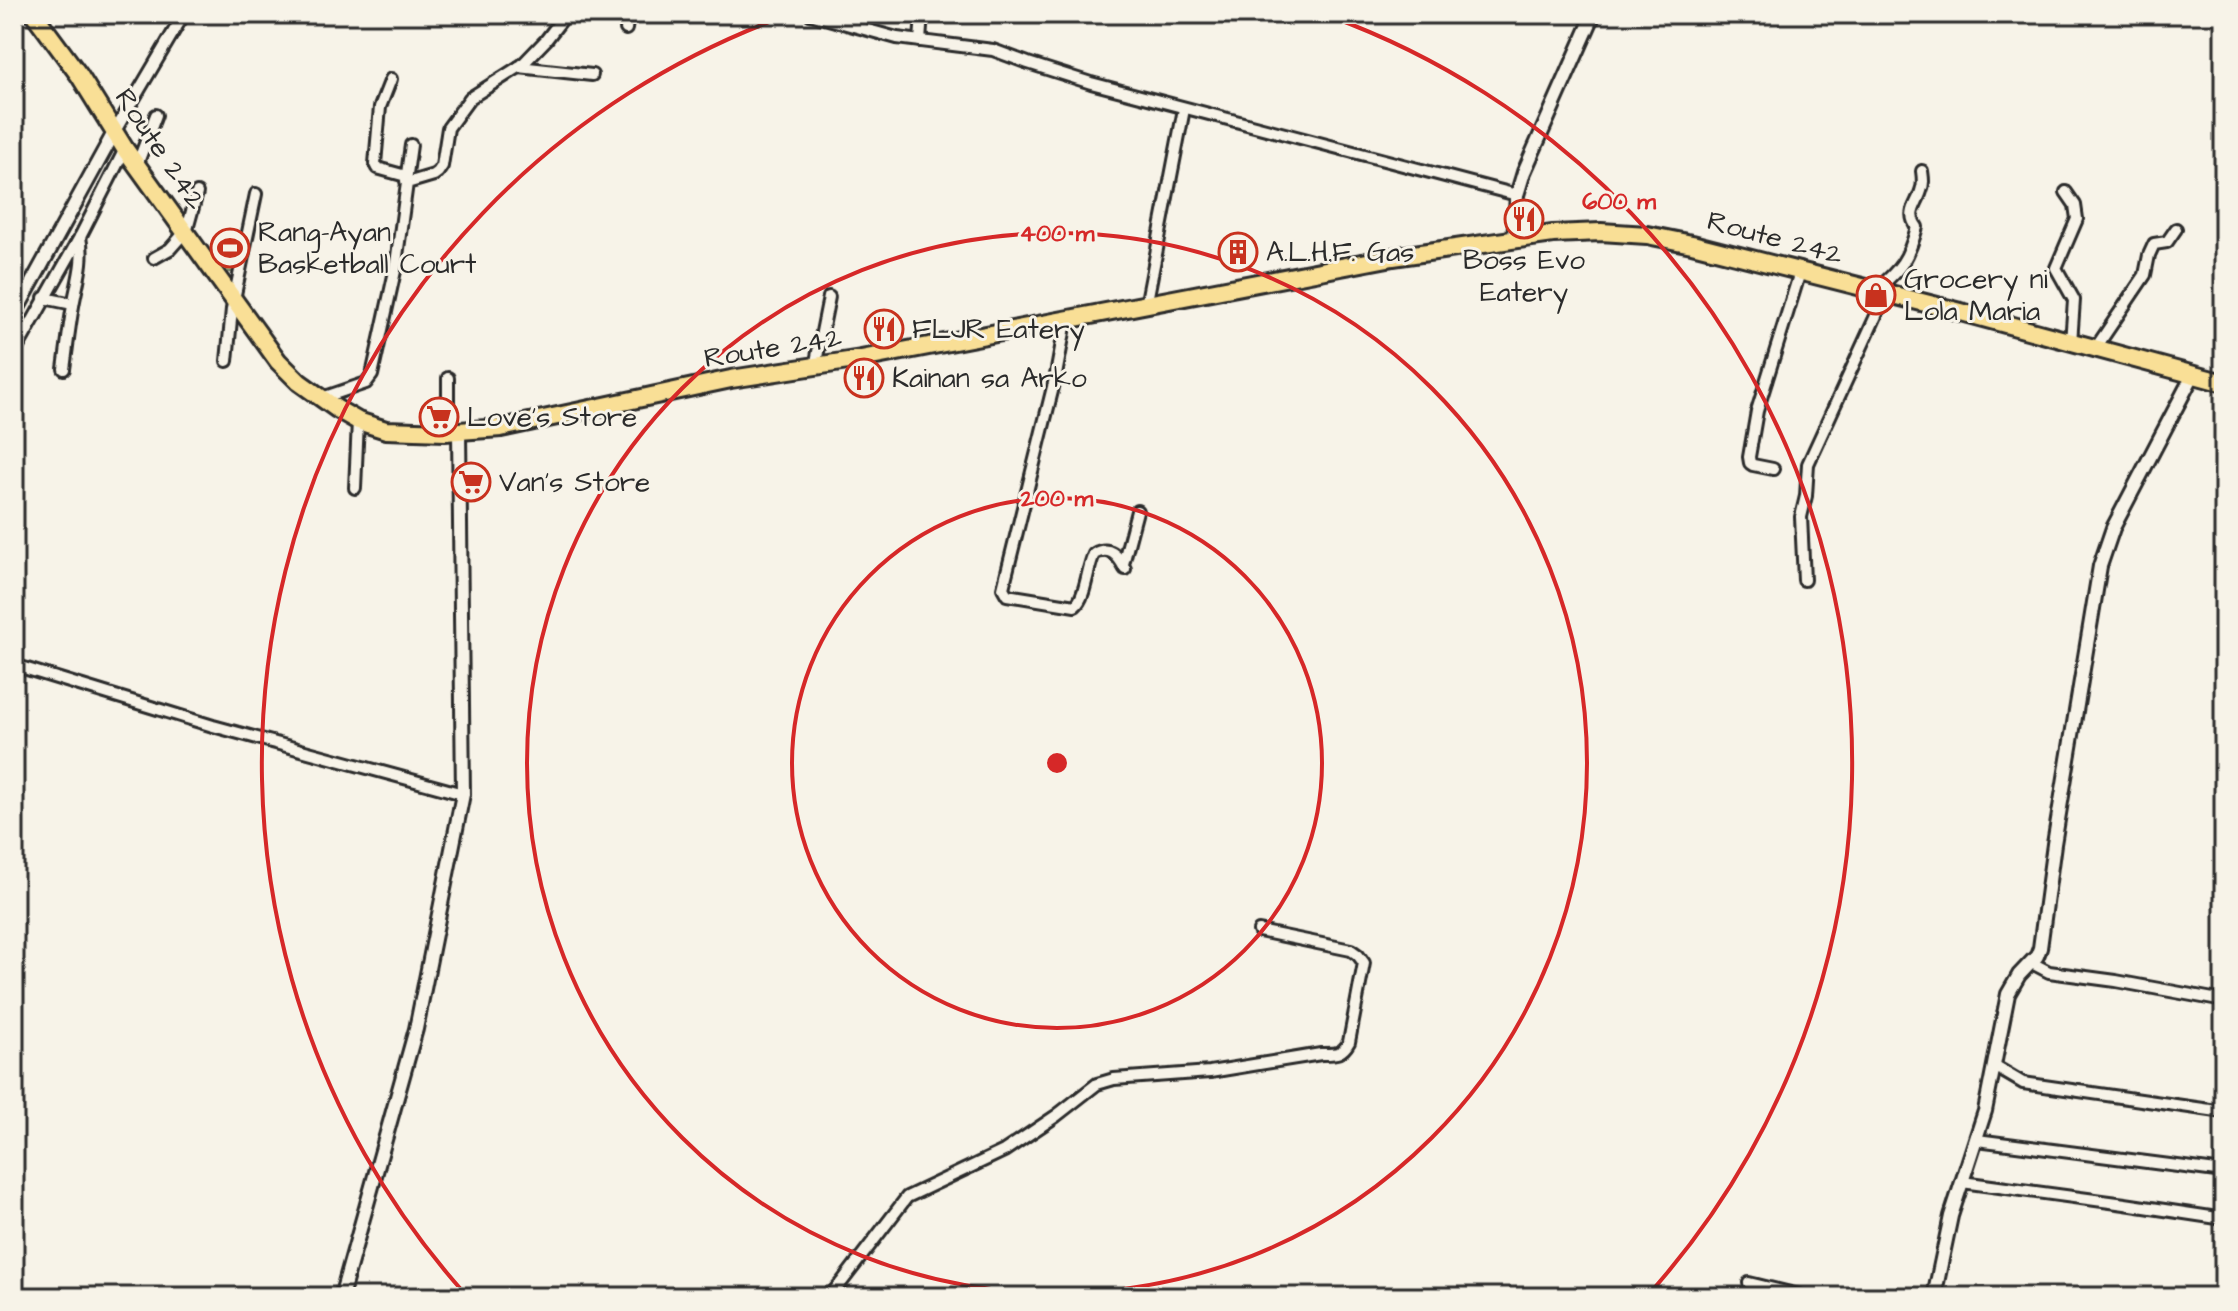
<svg xmlns="http://www.w3.org/2000/svg" width="2238" height="1311" font-family="'Architects Daughter',sans-serif">
<style>
.green{fill:#b1d996;stroke:#6e8260;stroke-width:2}
.lines{fill:none;stroke-linecap:round;stroke-linejoin:round}
.minor-casing{stroke:#2b2b2b;stroke-width:16}
.tertiary-casing{stroke:#2b2b2b;stroke-width:18}
.primary-casing{stroke:#2b2b2b;stroke-width:22}
.minor{stroke:#f7f3e8;stroke-width:10}
.tertiary{stroke:#f7f3e8;stroke-width:12}
.primary{stroke:#f9df96;stroke-width:16}
.ring{fill:none;stroke:#d62828;stroke-width:4}
.labels{text-anchor:middle;dominant-baseline:central;stroke-width:6;stroke-linejoin:round;paint-order:stroke}
.street-label{font-size:28px;fill:#2b2b2b;stroke:#f7f3e8}
.poi-label{font-size:28px;fill:#2b2b2b;stroke:#f7f3e8;text-anchor:start}
.centre{fill:#d62828;stroke:#f7f3e8;stroke-width:4}
.ring-label{font-size:24px;text-anchor:middle;font-weight:bold;fill:#d62828;stroke:#f7f3e8;stroke-width:6;stroke-linejoin:round;paint-order:stroke}
</style>
<rect width="100%" height="100%" fill="#f7f3e8"/>
<filter id="ink" filterUnits="userSpaceOnUse"><feTurbulence type="fractalNoise" baseFrequency=".0125" numOctaves="2"/><feDisplacementMap in="SourceGraphic" scale="16" xChannelSelector="R" yChannelSelector="G"/><feConvolveMatrix kernelMatrix="1 2 1 2 8 2 1 2 1" color-interpolation-filters="sRGB"/></filter>
<g filter="url(#ink)">
<polygon class="green" points="221,232 244,236 238,273 224,271 216,260"/>
<g class="lines">
<defs>
<g id="minor">
<polyline points="810,14 897,38 993,50 1028,63 1091,83 1517,195"/>
<polyline points="626,29 628,14"/>
<polyline points="920,41 922,14"/>
<polyline points="519,67 592,75"/>
<polyline points="391,79 380,107 375,164 377,168 406,176"/>
<polyline points="115,131 184,14"/>
<polyline points="137,165 156,115"/>
<polyline points="406,181 411,145"/>
<polyline points="2066,192 2075,205 2077,219 2056,268 2074,300 2071,343"/>
<polyline points="186,233 197,193"/>
<polyline points="154,258 170,249 185,232"/>
<path d="M1875,291C1901,269 1908,260 1917,227C1906,213 1917,205 1921,191C1924,184 1923,178 1922,171"/>
<polyline points="44,298 73,304"/>
<polyline points="1146,306 1184,109"/>
<path d="M1066,321L1056,375L1003,588L1007,595L1075,606C1086,597 1087,568 1094,554C1109,545 1118,555 1125,569"/>
<polyline points="2095,349 2145,275 2149,255 2154,244 2167,242 2176,229"/>
<polyline points="14,354 80,237 125,149"/>
<polyline points="227,361 232,309 256,194"/>
<polyline points="815,367 829,297"/>
<path d="M64,369C67,348 69,327 73,306C77,282 85,261 80,237"/>
<polyline points="322,398 366,383 372,375 395,271 407,183 434,175 438,172 442,166 448,128 470,98 522,65 546,40 566,14"/>
<polyline points="448,432 448,378"/>
<polyline points="1773,469 1753,465 1750,463 1749,457 1757,411 1800,272"/>
<polyline points="355,488 358,421"/>
<polyline points="1123,564 1137,511"/>
<polyline points="1804,580 1801,517 1806,496 1808,464 1886,294"/>
<polyline points="14,665 213,726 463,794"/>
<polyline points="2032,963 2049,972 2116,981 2224,1001"/>
<polyline points="1994,1066 2023,1083 2224,1112"/>
<polyline points="1977,1140 2224,1172"/>
<polyline points="1962,1182 2125,1204 2224,1219"/>
<polyline points="1749,1283 1807,1297"/>
<path d="M829,1297L841,1283L907,1197L1004,1151L1056,1116L1097,1084L1114,1079L1210,1072L1321,1054C1335,1054 1342,1055 1349,1042L1364,963L1358,955L1351,950L1259,931"/>
</g>
<g id="tertiary">
<polyline points="1514,239 1517,195 1524,172 1594,14"/>
<polyline points="14,315 115,131"/>
<polyline points="341,1297 416,1029 463,794 459,432"/>
<polyline points="1934,1297 1951,1216 1985,1111 2008,994 2019,975 2037,956 2040,948 2054,844 2100,566 2113,528 2193,375"/>
</g>
<polyline id="primary" points="34,14 79,75 125,149 278,361 299,382 337,409 358,421 386,430 445,432 501,428 731,379 861,359 1393,257 1553,234 1601,232 1647,235 1692,244 1961,312 2224,383"/>
</defs>
<use href="#minor" class="minor-casing"/>
<use href="#tertiary" class="tertiary-casing"/>
<use href="#primary" class="primary-casing"/>
<use href="#minor" class="minor"/>
<use href="#tertiary" class="tertiary"/>
<use href="#primary" class="primary"/>
</g>
</g>
<g class="ring">
<circle cx="1057" cy="763" r="265"/>
<circle cx="1057" cy="763" r="530"/>
<path d="M466 1295A795 795 0 0 1 785 16M1329 16A795 795 0 0 1 1648 1295"/>
</g>
<defs>
<symbol id="restaurant-ring" viewBox="-11 -11 22 22"><circle r="9.5" fill="#f7f3e8" stroke="#c8321e" stroke-width="1.5"/><path d="M-5-6h1v4h1v-4h1v4h1v-4h1v5L-1.5 .5V6h-2V.5L-5-1ZM5-6V6H3V1.5H1.5Q1.5-4 5-6Z" fill="#c8321e"/></symbol>
<symbol id="stadium-ring" viewBox="-11 -11 22 22"><circle r="9.5" fill="#f7f3e8" stroke="#c8321e" stroke-width="1.5"/><path d="M0-5a6.5 5 0 1 0 0 10a6.5 5 0 1 0 0-10ZM-3.5-1.8h7v3.6h-7Z" fill="#c8321e"/></symbol>
<symbol id="building-ring" viewBox="-11 -11 22 22"><circle r="9.5" fill="#f7f3e8" stroke="#c8321e" stroke-width="1.5"/><path d="M-4-6H4V6H1V3H-1V6H-4ZM-2.5-4.3h1.7v1.8h-1.7ZM.8-4.3h1.7v1.8H.8ZM-2.5-1h1.7V.8h-1.7ZM.8-1h1.7V.8H.8Z" fill="#c8321e"/></symbol>
<symbol id="shop-ring" viewBox="-11 -11 22 22"><circle r="9.5" fill="#f7f3e8" stroke="#c8321e" stroke-width="1.5"/><path d="M-5-2.5h2.3a2.7 3.5 0 0 1 5.4 0H5L5.5 6h-11ZM-1.5-2.5h3a1.5 2.3 0 0 0-3 0Z" fill="#c8321e"/></symbol>
<symbol id="supermarket-ring" viewBox="-11 -11 22 22"><circle r="9.5" fill="#f7f3e8" stroke="#c8321e" stroke-width="1.5"/><path d="M-6-5.5h2.5l.6 2H6L4.5 2H-2.5L-4.4-4H-6ZM-1.5 3.2a1.3 1.3 0 1 0 .1 0ZM3 3.2a1.3 1.3 0 1 0 .1 0Z" fill="#c8321e"/></symbol>
</defs>
<g fill-rule="evenodd">
<use href="#restaurant-ring" x="1502" y="197" width="44" height="44"/>
<use href="#stadium-ring" x="208" y="226" width="44" height="44"/>
<use href="#building-ring" x="1216" y="230" width="44" height="44"/>
<use href="#shop-ring" x="1854" y="273" width="44" height="44"/>
<use href="#restaurant-ring" x="862" y="307" width="44" height="44"/>
<use href="#restaurant-ring" x="842" y="356" width="44" height="44"/>
<use href="#supermarket-ring" x="417" y="395" width="44" height="44"/>
<use href="#supermarket-ring" x="449" y="460" width="44" height="44"/>
</g>
<g class="labels">
<g class="street-label">
<text transform="translate(160 149) rotate(56)">Route 242</text>
<text transform="translate(1775 238) rotate(15)">Route 242</text>
<text transform="translate(773 348) rotate(-9)">Route 242</text>
</g>
<g class="poi-label">
<text x="258" y="232">Rang-Ayan<tspan x="258" dy="32">Basketball Court</tspan></text>
<text x="1266" y="252">A.L.H.F. Gas</text>
<text x="1524" y="260" text-anchor="middle">Boss Evo<tspan x="1524" dy="32">Eatery</tspan></text>
<text x="1904" y="279">Grocery ni<tspan x="1904" dy="32">Lola Maria</tspan></text>
<text x="912" y="329">FLJR Eatery</text>
<text x="892" y="378">Kainan sa Arko</text>
<text x="467" y="417">Love's Store</text>
<text x="499" y="482">Van's Store</text>
</g>
</g>
<circle cx="1057" cy="763" r="12" class="centre"/>
<g class="ring-label">
<text x="1619" y="209">600 m</text>
<text x="1057" y="241">400 m</text>
<text x="1057" y="506">200 m</text>
</g>
<rect width="2238" height="1311" fill="none" stroke="#f7f3e8" stroke-width="48"/>
<rect x="24" y="24" width="2190" height="1263" fill="none" stroke="#2b2b2b" stroke-width="3" filter="url(#ink)"/>
</svg>
